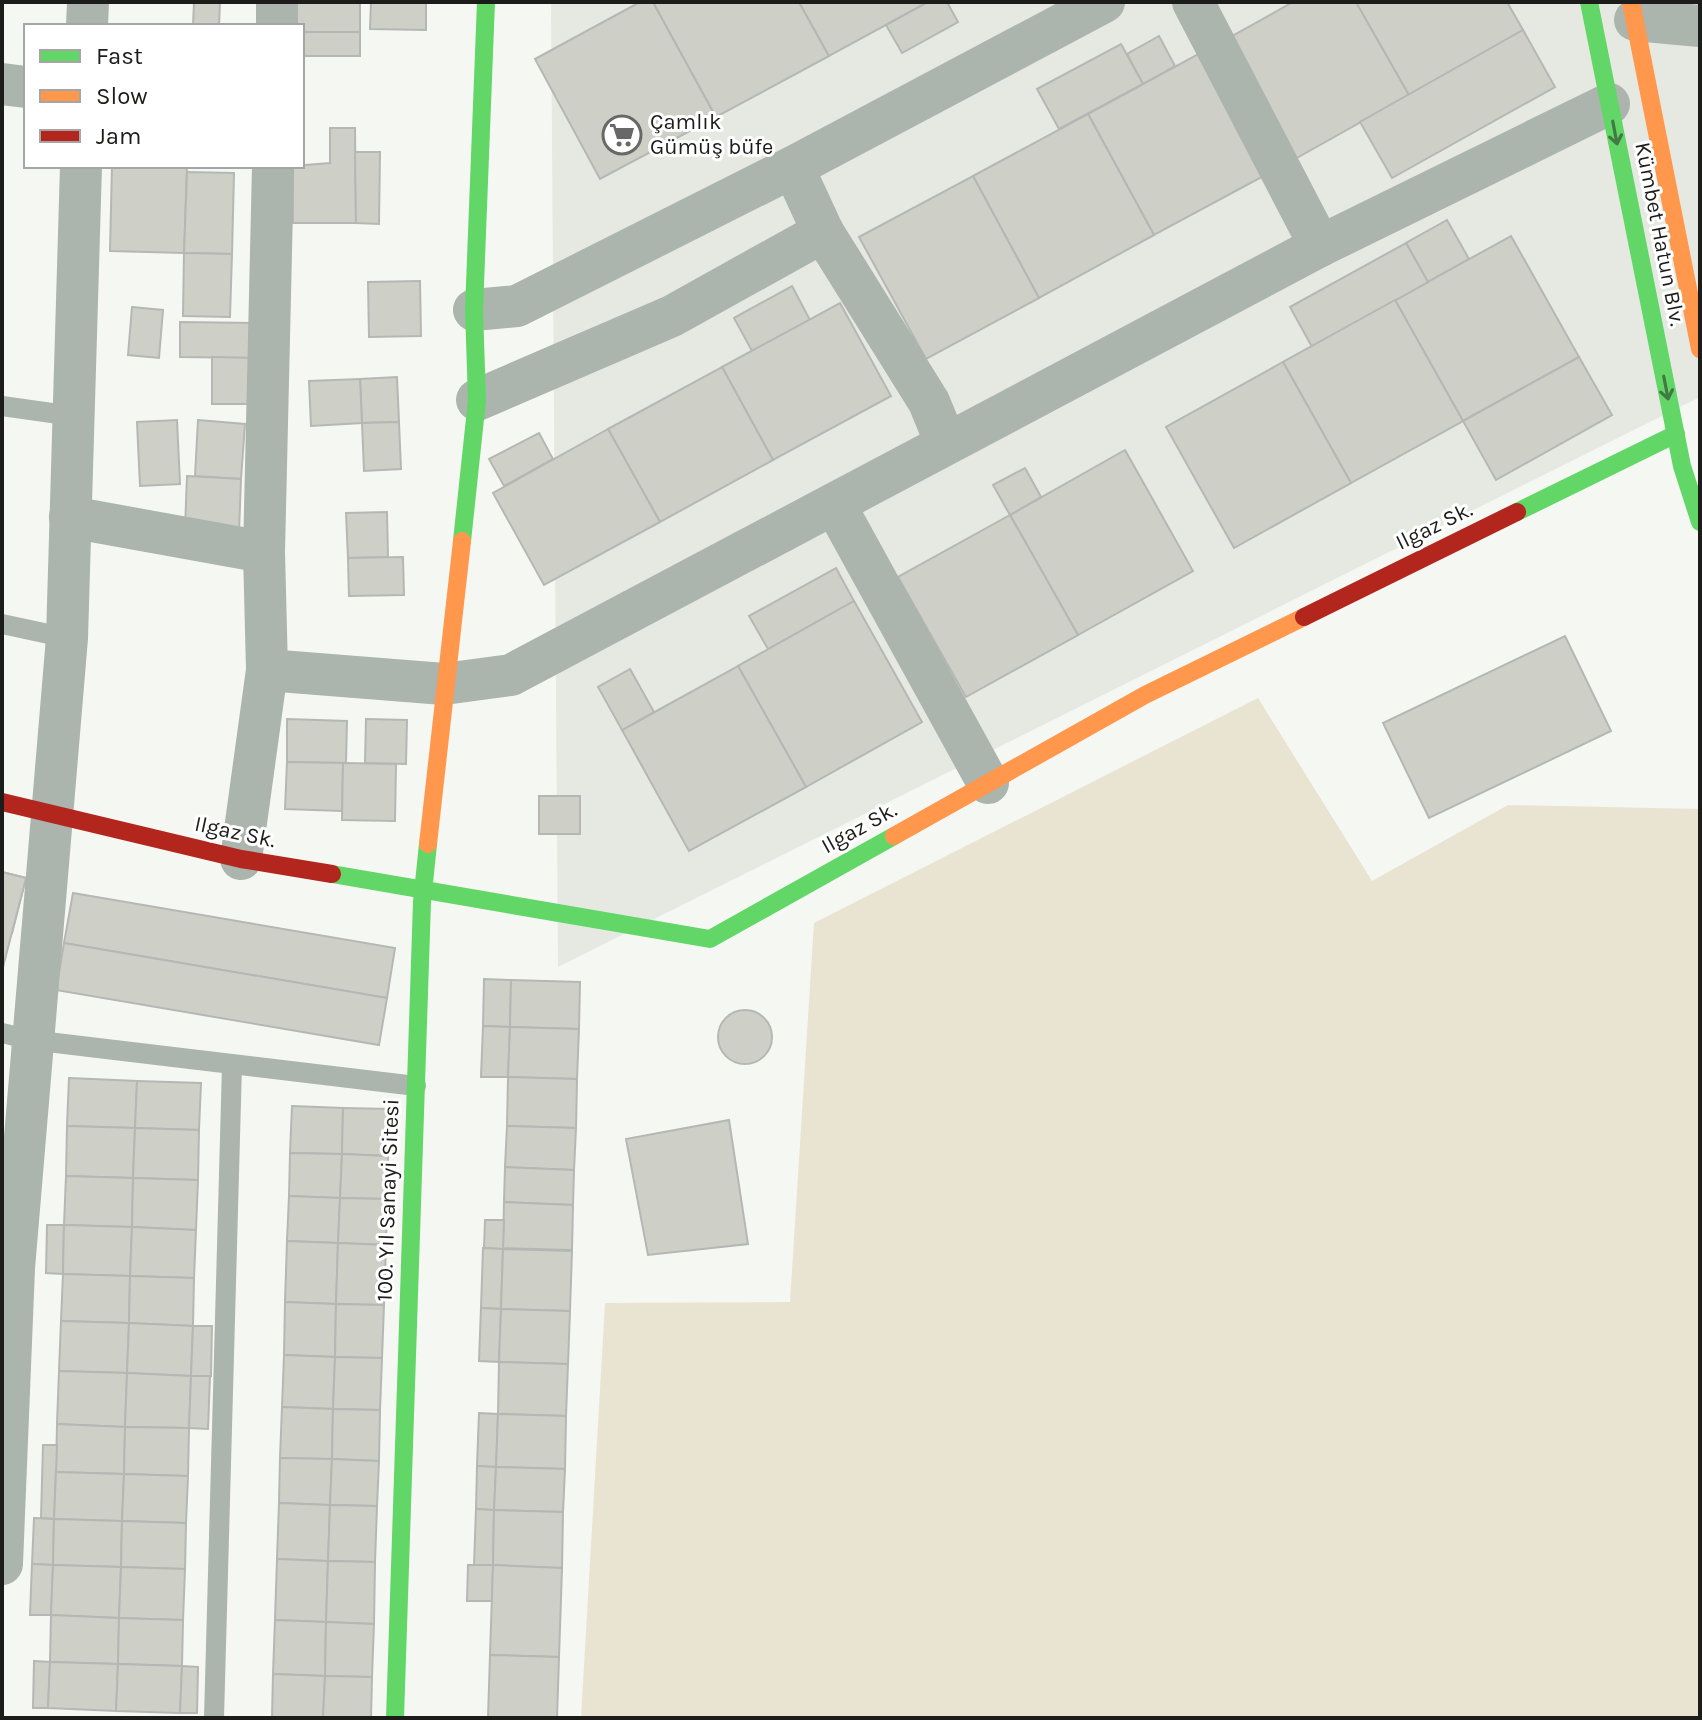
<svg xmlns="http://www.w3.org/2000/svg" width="1702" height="1720" font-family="Karla,sans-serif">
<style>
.built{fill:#e5e9e1}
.green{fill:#e9e3d1}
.building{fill:#ced0c8;stroke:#b6b7b4;stroke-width:2}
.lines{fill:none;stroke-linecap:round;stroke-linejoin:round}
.lane{stroke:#abb4ad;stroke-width:20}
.street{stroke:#abb4ad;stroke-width:42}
.fast{stroke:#63d668;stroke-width:18}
.slow{stroke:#ff974d;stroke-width:18}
.jam{stroke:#b3261e;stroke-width:18}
.oneway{stroke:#407a42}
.labels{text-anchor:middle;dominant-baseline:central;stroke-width:6;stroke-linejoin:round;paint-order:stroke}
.poi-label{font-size:22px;fill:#1c1d1b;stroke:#fff;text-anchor:start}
.street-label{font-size:22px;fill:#1c1d1b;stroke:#fff}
</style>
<rect width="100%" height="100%" fill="#f5f7f3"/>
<polygon class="built" points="551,2 1700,2 1700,397 558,967"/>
<polygon class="green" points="1258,698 1372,881 1508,805 1700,809 1700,1718 581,1718 605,1303 790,1302 814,923"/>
<g class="building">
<polygon points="194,2 220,2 219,26 193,26"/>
<polygon points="290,2 360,2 360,32 302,32 302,26 290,26"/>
<polygon points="371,2 426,2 426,30 370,29"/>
<polygon points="640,2 653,2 716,117 600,179 535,59"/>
<polygon points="653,2 799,2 829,56 716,117"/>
<polygon points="799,2 928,2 829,56"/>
<polygon points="928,2 947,2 958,22 902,53 886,25"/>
<polygon points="1293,2 1356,2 1409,95 1295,159 1227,39"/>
<polygon points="1356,2 1507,2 1523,30 1409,95"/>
<polygon points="1523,30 1555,87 1392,178 1360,122"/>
<rect x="302" y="32" width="58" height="24"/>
<polygon points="1159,36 1175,66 1143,84 1127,54"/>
<polygon points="1121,44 1143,84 1059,129 1037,89"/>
<polygon points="1202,52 1269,173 1154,235 1088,114"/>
<polygon points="1088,114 1154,235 1039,298 973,176"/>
<polygon points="330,128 355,128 356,223 293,223 293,166 330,163"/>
<polygon points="355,152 380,152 379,224 356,223"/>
<polygon points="112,166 187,166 184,253 110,251"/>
<polygon points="187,172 234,173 232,254 184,253"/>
<polygon points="973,176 1039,298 926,359 859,237"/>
<polygon points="1447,220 1469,259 1428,282 1406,243"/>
<polygon points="1511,236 1579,357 1463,421 1395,300"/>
<polygon points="1406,243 1428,282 1312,347 1290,307"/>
<polygon points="184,253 232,254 230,317 183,316"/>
<polygon points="420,281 421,336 369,337 368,282"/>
<polygon points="792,286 810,320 752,351 734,318"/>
<polygon points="1395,300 1463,421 1351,483 1283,362"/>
<polygon points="840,303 891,396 773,460 722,367"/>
<polygon points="132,307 163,310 159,358 128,355"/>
<polygon points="180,322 254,323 254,358 180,357"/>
<polygon points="212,357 254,358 254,404 212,404"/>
<polygon points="1579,357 1612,415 1496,480 1463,421"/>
<polygon points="1283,362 1351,483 1234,548 1166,427"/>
<polygon points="722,367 773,460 660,522 608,429"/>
<polygon points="397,377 399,422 362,423 360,379"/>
<polygon points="360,379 362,423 311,426 309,381"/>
<polygon points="177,420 180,484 140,486 137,422"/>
<polygon points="198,420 245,424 241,479 195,476"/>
<polygon points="399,422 401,469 364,471 362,423"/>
<polygon points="608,429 660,522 544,585 493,493"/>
<polygon points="539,433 553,459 504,486 489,459"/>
<polygon points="1125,450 1193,571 1078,635 1010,515"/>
<polygon points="1025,468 1041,497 1010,515 993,485"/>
<polygon points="187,476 241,479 239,532 185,529"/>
<polygon points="387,512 388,557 348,558 346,513"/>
<polygon points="1010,515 1078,635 966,697 898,577"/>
<polygon points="403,557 404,595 349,596 348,558"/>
<polygon points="836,568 854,601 768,649 749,616"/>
<polygon points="854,601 922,722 806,787 738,666"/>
<polygon points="1565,636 1611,731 1429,818 1383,723"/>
<polygon points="738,666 806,787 689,851 622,730"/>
<polygon points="630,669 654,712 622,730 598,687"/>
<polygon points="287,719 347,721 346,763 287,762"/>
<polygon points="366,719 407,720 406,764 365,763"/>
<polygon points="287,762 343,763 342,811 285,809"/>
<polygon points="343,763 396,764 395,821 342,820"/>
<rect x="539" y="796" width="41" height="38"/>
<polygon points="2,872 26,878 12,933 2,931"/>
<polygon points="2,872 26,878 2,971"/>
<polygon points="73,893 395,948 387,998 64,943"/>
<polygon points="64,943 387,998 379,1045 56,990"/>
<polygon points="484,979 511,980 510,1027 483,1026"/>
<polygon points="511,980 580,982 579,1029 510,1027"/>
<circle cx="745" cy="1037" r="27"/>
<polygon points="483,1026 510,1027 508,1077 481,1077"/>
<polygon points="510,1027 579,1029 577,1079 508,1077"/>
<polygon points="508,1077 577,1079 576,1128 507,1126"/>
<polygon points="69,1078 137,1081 135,1128 67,1126"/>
<polygon points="137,1081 201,1083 199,1130 135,1128"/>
<polygon points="292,1106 343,1108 342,1154 290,1153"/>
<polygon points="343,1108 390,1109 388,1156 342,1154"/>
<polygon points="729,1120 748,1244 648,1255 626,1139"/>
<polygon points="67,1126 135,1128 133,1178 66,1176"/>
<polygon points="507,1126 576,1128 574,1170 505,1167"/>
<polygon points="135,1128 199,1130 198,1180 133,1178"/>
<polygon points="290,1153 342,1154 340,1198 289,1196"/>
<polygon points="342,1154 388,1156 387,1199 340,1198"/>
<polygon points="505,1167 574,1170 573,1205 504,1202"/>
<polygon points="66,1176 133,1178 132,1227 64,1225"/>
<polygon points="133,1178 198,1180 196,1230 132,1227"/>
<polygon points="289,1196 340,1198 338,1243 287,1241"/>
<polygon points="340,1198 387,1199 386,1245 338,1243"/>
<polygon points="504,1202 573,1205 572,1250 503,1248"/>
<polygon points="485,1220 504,1220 503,1249 484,1248"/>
<polygon points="47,1225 64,1225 63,1274 46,1273"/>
<polygon points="64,1225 132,1227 130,1276 63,1274"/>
<polygon points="132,1227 196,1230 194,1278 130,1276"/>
<polygon points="287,1241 338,1243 336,1304 285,1302"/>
<polygon points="338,1243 386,1245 384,1305 336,1304"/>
<polygon points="483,1248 503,1249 501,1309 481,1308"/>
<polygon points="503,1249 572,1251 570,1311 501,1309"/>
<polygon points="63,1274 130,1276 129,1323 61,1321"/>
<polygon points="130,1276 194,1278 193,1326 129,1323"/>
<polygon points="285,1302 336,1304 335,1357 284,1355"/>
<polygon points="336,1304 384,1305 382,1358 335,1357"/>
<polygon points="481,1308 501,1309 499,1362 479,1361"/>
<polygon points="501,1309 570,1311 568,1364 499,1362"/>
<polygon points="61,1321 129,1323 127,1373 59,1371"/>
<polygon points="129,1323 193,1326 191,1376 127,1373"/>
<polygon points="193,1326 212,1326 211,1376 191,1376"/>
<polygon points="284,1355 335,1357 333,1409 282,1407"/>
<polygon points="335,1357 382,1358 380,1410 333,1409"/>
<polygon points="499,1362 568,1364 566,1416 498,1414"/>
<polygon points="59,1371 127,1373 125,1427 57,1424"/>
<polygon points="127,1373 191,1376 189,1428 125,1427"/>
<polygon points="191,1376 210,1376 208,1429 189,1428"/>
<polygon points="282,1407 333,1409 332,1459 280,1458"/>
<polygon points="333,1409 380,1410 379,1461 332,1459"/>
<polygon points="479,1413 498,1414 496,1467 477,1466"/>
<polygon points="498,1414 566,1416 565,1469 496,1467"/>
<polygon points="57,1424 125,1427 124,1474 56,1472"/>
<polygon points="125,1427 189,1428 188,1476 124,1474"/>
<polygon points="43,1445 57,1445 54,1519 41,1518"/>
<polygon points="280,1458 332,1459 330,1505 279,1503"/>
<polygon points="332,1459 379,1461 377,1506 330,1505"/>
<polygon points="477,1466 496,1467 494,1510 476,1509"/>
<polygon points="496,1467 565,1469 563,1512 494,1510"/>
<polygon points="56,1472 124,1474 122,1521 54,1519"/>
<polygon points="124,1474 188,1476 186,1523 122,1521"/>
<polygon points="279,1503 330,1505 328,1561 277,1559"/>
<polygon points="330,1505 377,1506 375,1562 328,1561"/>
<polygon points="476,1509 494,1510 493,1565 474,1565"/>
<polygon points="494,1510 563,1512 562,1568 493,1565"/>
<polygon points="34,1518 54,1519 53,1565 32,1564"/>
<polygon points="54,1519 122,1521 121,1567 53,1565"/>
<polygon points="122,1521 186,1523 185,1569 121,1567"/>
<polygon points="277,1559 328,1561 326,1622 275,1620"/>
<polygon points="328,1561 375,1562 374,1624 326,1622"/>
<polygon points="32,1564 53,1565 51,1615 30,1615"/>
<polygon points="53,1565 121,1567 119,1618 51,1615"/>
<polygon points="468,1565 493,1565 492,1601 467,1601"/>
<polygon points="493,1565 562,1568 559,1657 490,1655"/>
<polygon points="121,1567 185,1569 183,1620 119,1618"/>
<polygon points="51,1615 119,1618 118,1664 50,1662"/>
<polygon points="119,1618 183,1620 182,1666 118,1664"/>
<polygon points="275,1620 326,1622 325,1676 273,1674"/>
<polygon points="326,1622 374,1624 372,1677 325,1676"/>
<polygon points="490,1655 559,1657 557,1718 488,1718"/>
<polygon points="34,1661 50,1662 48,1708 33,1708"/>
<polygon points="50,1662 118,1664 116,1711 48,1708"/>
<polygon points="118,1664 182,1666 180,1713 116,1711"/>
<polygon points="182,1666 198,1667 197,1713 180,1713"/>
<polygon points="273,1674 325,1676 323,1718 272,1718"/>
<polygon points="325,1676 372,1677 371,1718 323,1718"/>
</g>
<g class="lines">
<g class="lane">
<polyline points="2,406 73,416"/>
<polyline points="2,624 67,638"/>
<polyline points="2,1033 31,1040 416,1086"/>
<polyline points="214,1718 232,1065"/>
</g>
<g class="street">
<polyline points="1193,2 1320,246"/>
<polyline points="1635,20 1700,26"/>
<polyline points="87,26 88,2"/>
<polyline points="277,26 277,2"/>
<polyline points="2,84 26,87"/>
<polyline points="793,167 823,232 929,402 945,441"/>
<polyline points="474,310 517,306 793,167 1104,2"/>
<polyline points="477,400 672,316 823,232"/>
<polyline points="835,505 988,783"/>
<polyline points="70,517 264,552"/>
<polyline points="267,670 444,684 511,675 1320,246 1609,104"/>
<polyline points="241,859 267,670 264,552 273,166"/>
<polyline points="2,1564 14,1268 67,638 81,166"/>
</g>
<g class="fast">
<polyline points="1589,2 1682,466 1700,522"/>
<polyline points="1517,512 1676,434"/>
<polyline points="462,541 477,400 474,310 486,2"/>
<polyline points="332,874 710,939 894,836"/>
<polyline points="395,1718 422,902 428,844"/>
</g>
<g class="slow">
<polyline points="1631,2 1700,349"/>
<polyline points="894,836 1145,695 1304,617"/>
<polyline points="428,844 462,541"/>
</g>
<g class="jam">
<polyline points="1304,617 1517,512"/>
<polyline points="2,802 241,859 332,874"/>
</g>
</g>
<defs><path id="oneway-shaft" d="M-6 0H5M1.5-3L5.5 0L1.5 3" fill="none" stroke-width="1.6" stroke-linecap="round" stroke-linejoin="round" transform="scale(2)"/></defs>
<g class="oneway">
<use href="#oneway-shaft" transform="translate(1615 133) rotate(79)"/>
<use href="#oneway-shaft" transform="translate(1666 388) rotate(79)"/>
</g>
<defs>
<symbol id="supermarket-ring" viewBox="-11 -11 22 22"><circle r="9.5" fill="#fff" stroke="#686967" stroke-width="1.5"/><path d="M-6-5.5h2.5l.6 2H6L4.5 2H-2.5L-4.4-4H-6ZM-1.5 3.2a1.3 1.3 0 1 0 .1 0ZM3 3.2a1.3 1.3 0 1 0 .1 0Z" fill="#686967"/></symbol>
</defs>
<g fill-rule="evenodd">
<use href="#supermarket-ring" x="600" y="113" width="44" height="44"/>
</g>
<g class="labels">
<g class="poi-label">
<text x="650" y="122">Çamlık<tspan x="650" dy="25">Gümüş büfe</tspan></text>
</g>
<g class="street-label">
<text transform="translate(1660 234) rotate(79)">Kümbet Hatun Blv.</text>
<text transform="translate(1434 526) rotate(-26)">Ilgaz Sk.</text>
<text transform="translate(859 828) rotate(-29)">Ilgaz Sk.</text>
<text transform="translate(235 832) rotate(12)">Ilgaz Sk.</text>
<text transform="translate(388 1200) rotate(-88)">100. Yıl Sanayi Sitesi</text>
</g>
</g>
<rect width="1702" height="1720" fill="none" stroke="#1c1d1b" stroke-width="8"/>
<rect x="24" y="24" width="280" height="144" fill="#ffffff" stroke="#a4a5a4" stroke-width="2"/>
<rect x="40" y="50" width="40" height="12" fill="#63d668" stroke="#a4a5a4" stroke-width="2"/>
<text x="96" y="64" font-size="24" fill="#1c1d1b">Fast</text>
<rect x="40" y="90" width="40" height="12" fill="#ff974d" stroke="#a4a5a4" stroke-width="2"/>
<text x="96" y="104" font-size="24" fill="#1c1d1b">Slow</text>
<rect x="40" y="130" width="40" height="12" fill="#b3261e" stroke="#a4a5a4" stroke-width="2"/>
<text x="96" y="144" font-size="24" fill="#1c1d1b">Jam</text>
</svg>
